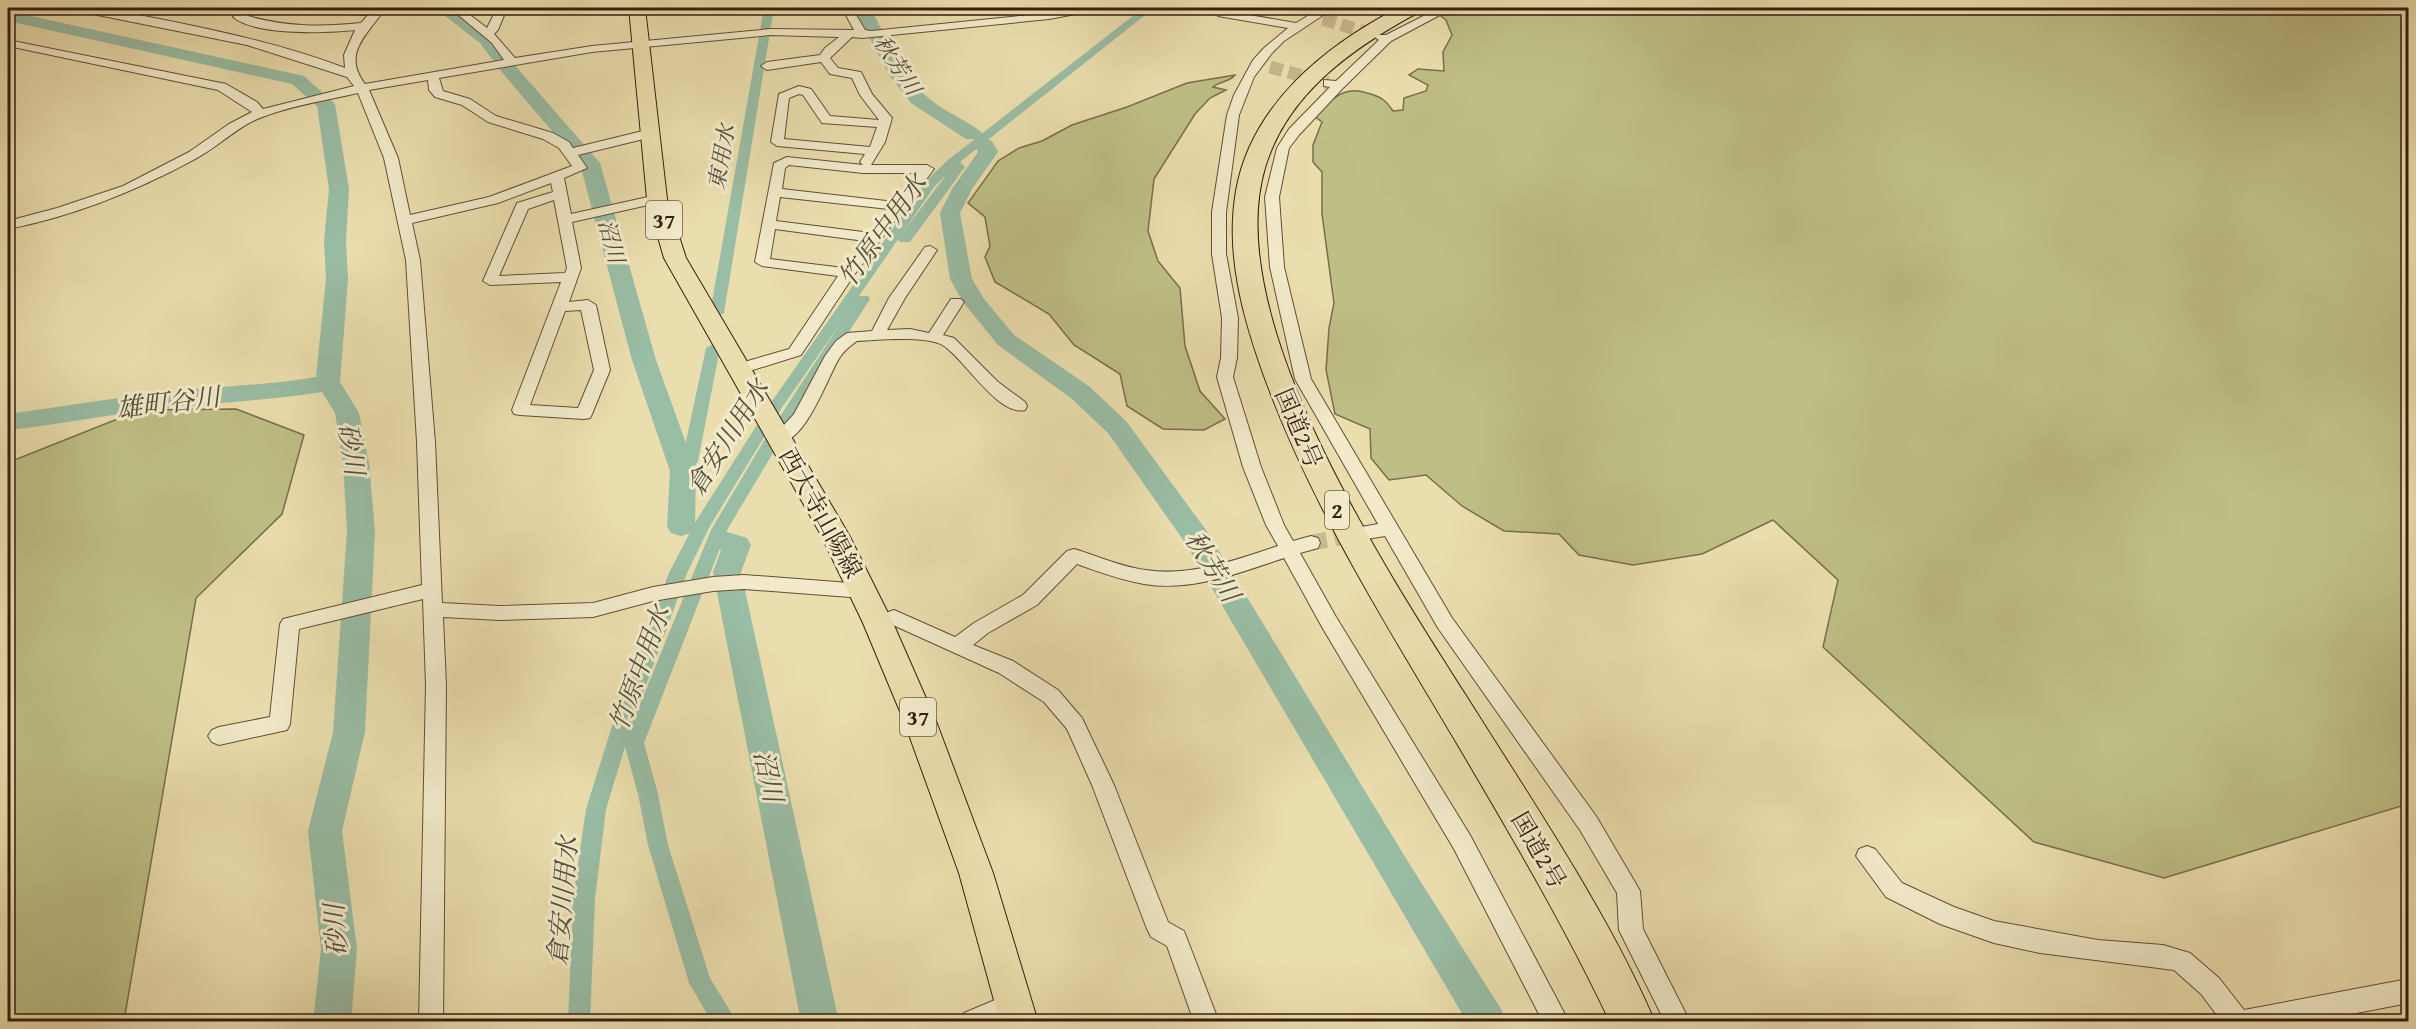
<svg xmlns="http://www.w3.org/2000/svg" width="2416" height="1029" font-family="'Gentium Book Plus','Noto Serif JP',serif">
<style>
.green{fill:#bebf85;stroke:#7a6e4b;stroke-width:1.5}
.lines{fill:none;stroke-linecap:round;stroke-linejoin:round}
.canal{fill:#99bda5;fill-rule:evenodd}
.river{fill:#99bda5;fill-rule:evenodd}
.street-tunnel-far1{stroke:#c7b88f;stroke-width:13;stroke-dasharray:13 6;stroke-linecap:butt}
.street-tunnel{stroke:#c7b88f;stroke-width:16;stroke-dasharray:16 8;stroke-linecap:butt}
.street-casing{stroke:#624e38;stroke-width:2}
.primary-casing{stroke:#351e11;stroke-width:2}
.highway-casing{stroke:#351e11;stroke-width:2}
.street{fill:#f2eaca;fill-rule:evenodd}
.primary{fill:#ebdeae;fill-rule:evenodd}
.highway{fill:#ebdeae;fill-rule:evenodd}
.labels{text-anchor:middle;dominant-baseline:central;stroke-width:6;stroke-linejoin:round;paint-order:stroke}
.far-water-label{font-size:22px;font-style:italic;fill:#534e3d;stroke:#f2eaca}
.shield{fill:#f2eaca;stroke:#6e5b48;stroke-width:1.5}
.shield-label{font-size:22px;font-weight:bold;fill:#351e11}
.street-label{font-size:24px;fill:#351e11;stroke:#f2eaca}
.water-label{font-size:26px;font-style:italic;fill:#534e3d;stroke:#f2eaca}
</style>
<rect width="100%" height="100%" fill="#ebdeae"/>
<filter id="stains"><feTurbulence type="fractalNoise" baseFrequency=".00333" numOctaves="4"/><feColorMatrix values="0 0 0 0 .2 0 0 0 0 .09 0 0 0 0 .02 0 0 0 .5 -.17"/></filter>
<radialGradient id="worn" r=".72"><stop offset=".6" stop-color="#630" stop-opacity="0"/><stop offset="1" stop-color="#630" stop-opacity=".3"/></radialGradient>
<g class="green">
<path d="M1452,8H2408V804L2164,878L2034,842L1823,647L1838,580L1773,520L1702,554L1633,565L1579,555L1559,534L1504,531L1462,506L1426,475L1389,480L1371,458L1370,429L1335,414L1326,370L1329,328L1334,303L1322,214V172L1313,162V145L1322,122L1314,116C1332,100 1342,85 1367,93C1381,97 1385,99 1393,111L1403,110L1404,98L1426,91L1428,85L1409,75L1418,69L1444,71L1443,52L1452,35L1446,20L1437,13Z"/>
<path d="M1235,75C1230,82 1220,81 1213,87L1226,90L1210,98L1195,114L1154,179L1148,231L1158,261L1180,288L1185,346L1200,391L1225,419L1204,430L1163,429L1127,406L1120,374L1074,345L1049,314L995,282L985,257L990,246L985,217L968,203L998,161L1019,148L1042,141L1072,125L1127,107L1187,83Z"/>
<polygon points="236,409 304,435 282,514 196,598 124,1021 8,1021 8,460 17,459 140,410"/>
</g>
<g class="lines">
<g class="canal">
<polygon points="764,8 774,8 724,313 717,317 710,313"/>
<polygon points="1143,8 1154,8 960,162 965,167 910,242 900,242 898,239 900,236 947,174 934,187 859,296 868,296 870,299 790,425 785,426 777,421 842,321 783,406 710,526 687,573 630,729 711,530 765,439 777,439 779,443 727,530 644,743 658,794 668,845 710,978 737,1022 712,1022 689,983 648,845 638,794 625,747 606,809 595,899 590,1022 568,1022 573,899 586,809 619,704 669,573 696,521 772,401 926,181 948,160"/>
<polygon points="713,344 720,348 698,461 689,475 677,475 675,471 682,460 706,348"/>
</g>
<g class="river">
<polygon points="435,8 453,8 492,35 512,62 600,163 656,360 696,471 695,526 691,533 681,536 671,533 667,526 670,471 632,360 580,164 500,70 480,43"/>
<path d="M854,8H870C887,37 899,72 925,95C941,110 962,118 980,131L983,135L980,139H966L911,103L889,75Z"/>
<path d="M8,11L304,76L335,104L349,189L346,241L348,279L340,382L359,413L369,463L375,531L365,732L342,831L357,949L351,1022H313L321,949L308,831L333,732L347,531L343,463L335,413L322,392C266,401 210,403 153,410C105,415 56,425 8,430V414C64,406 120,397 176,391C223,386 270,385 316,377L326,279L324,241L329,189L317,106L292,84L8,21Z"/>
<polygon points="985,139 992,141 998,152 972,189 960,213 972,279 984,299 1014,335 1090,387 1126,421 1206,530 1407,860 1501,1009 1506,1022 1467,1022 1186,544 1108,433 1072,399 998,345 963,302 950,279 940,213 952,189 978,152 975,145 978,141"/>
<polygon points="724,531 747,538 751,545 741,572 839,1022 801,1022 713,572 721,550 714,548 710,541 714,534"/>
</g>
<g class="street-tunnel-far1">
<polyline points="1323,19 1381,37"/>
<polyline points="1270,67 1328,83"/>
</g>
<polyline class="street-tunnel" points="1311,543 1362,533"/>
<defs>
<g id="street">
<path d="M72,8C97,5 125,13 149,17C216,30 281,44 345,68L344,55L355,30C326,33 256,36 233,17L245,8H257L248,16C286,27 322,27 361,23L368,15L307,11L301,8H385C371,32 340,52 365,84L504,60L492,43L450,8H461L487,28L497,8H507L498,30L494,34L515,58L592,46L771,29L854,30L842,8H852L865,30L871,31L1049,13L1077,8H1098L1092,11L1049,19L862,38L852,37L830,58L838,68L861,72L872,94L892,118L885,142L871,165H927L934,169L854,275L801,355L740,374L732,369L734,365L789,349L838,276L762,266L755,262L774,163L787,157L863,165L860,162L865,154L777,146L771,142L779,94L799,86L811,89L830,116L879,120L860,95L852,78L830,74L821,62L767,70L761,66L767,62L820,55L825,48L839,37L771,35L592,52L439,78L443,91L470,99L496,116L553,133L569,142L573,148L651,129L656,130L657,133L656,136L578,155L587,168L564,178L571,214L657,195L664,199L657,203L572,222L581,268L569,302L588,300L596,305L610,370L592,414L590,418L584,419L520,415L514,414L512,410L561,282L490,285L483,281L517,203L553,192L551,183L498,203L412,223L420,260L435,442L442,603L499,606L593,603L653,587L713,577L744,575L863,584L870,586L873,591L870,596L863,598L744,589L713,591L653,601L593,617L499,620L443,617L446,685L443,1022H419L426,685L423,599L299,629L290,724L287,730L219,745L212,742L208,736L212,730L219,727L270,717L280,624L283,619L422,585L417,442L406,260L384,158L358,93C328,100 294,105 265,116C238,125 219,147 195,159C136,191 74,216 8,229V221L57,208L123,186L189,152L229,124L252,112L218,90L8,46V40L226,84L257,102L263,109L354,86L347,77L247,45L78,11ZM428,80L429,90L435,97L462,105L488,122L543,139L559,148L572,166L489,197L410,215L398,158L369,90ZM799,94L803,95L822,123L877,127L870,147L784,139L789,98ZM789,165L863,173H917L895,202L782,189L785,168ZM780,197L889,209L871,233L776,221ZM554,200L567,268L565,273L499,276L528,209ZM775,229L865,241L844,268L770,259ZM581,310L594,370L578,408L530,405L565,311Z"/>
<path d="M1212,8H1223L1226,11L1296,23L1321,8H1334L1284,41L1272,53L1254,77L1239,115L1226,212V254L1238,318L1237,358L1233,377L1261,467L1284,525L1293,541L1311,536L1318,538L1320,543L1318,548L1300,553L1336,617L1470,835L1569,1022H1543L1454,849L1322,627L1284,558C1239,573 1192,592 1144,584C1121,580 1099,572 1077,564L1037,605L988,633L973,645L1013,661L1058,690L1082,718L1114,785L1168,922L1184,931L1219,1022H1194L1167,946L1151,937L1147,929L1092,785L1067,729L1044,702L999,673L893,625L878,630L871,628L868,623L871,618L894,610L955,637L974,623L1023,595L1067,551L1074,549C1098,556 1121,567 1146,570C1191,577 1235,560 1278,546L1266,525L1243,467L1217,377L1221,358L1222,318L1212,254V212L1227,115L1234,95L1253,60L1264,48L1288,28L1218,16Z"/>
<polygon points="1439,8 1453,8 1391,41 1343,88 1299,135 1289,148 1279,197 1284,267 1311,379 1452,618 1596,816 1636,884 1640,891 1643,929 1690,1022 1665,1022 1619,930 1617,893 1580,830 1438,628 1385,536 1367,539 1361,537 1358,532 1361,527 1378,524 1295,379 1270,267 1265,197 1277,148 1289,129 1330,87 1324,86 1324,80 1336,81 1379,40 1375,37 1377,35 1386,35"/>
<path d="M930,246L937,250L905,298L887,330L910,329L929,333L951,299H961L964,302L943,335L954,338L998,382L1025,402L1027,406L1025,410C999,417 964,359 944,346C928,335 877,340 857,341C850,346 845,350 840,357C827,377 804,450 774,442L772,438L794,414L825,356L836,341L847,333L872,331L889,298L925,247Z"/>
<polygon points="1867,846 1875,849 1902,883 1954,907 1994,921 2098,940 2163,945 2190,953 2219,978 2244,1010 2408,979 2408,1003 2311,1022 2222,1022 2201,994 2174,970 2040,953 1994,943 1940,924 1886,897 1856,856 1859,849"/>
<polygon points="1014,992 1023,996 1026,1004 1023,1012 1002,1022 961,1022 964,1013"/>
</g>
<polygon id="primary" points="629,8 645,8 667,199 686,258 849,535 893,623 936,721 993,873 1038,1022 1000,1022 959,873 904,721 863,623 821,535 664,258 647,199"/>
<path id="highway" d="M1398,8H1422L1419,12C1354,47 1287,93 1265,168C1219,323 1396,585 1477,713C1538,810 1610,917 1655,1022H1610C1565,927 1512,837 1459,747C1388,627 1312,508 1264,376C1243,318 1225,254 1236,191C1251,105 1325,46 1398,8Z"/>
</defs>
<use href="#street" class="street-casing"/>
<use href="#primary" class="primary-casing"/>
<use href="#highway" class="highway-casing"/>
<use href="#street" class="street"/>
<use href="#primary" class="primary"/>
<use href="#highway" class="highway"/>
</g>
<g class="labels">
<g class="far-water-label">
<text transform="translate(898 65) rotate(57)">秋芳川</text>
<text transform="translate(721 157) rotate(-80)">東用水</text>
<text transform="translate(612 241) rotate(75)">沼川</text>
</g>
<g class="shield">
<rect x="646" y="201" width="36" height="38" rx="4.5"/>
<rect x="1325" y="491" width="24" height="38" rx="4.5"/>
<rect x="900" y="698" width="36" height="38" rx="4.5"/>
</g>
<g class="shield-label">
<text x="664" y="220">37</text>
<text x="1337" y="510">2</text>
<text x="918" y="717">37</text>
</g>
<g class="street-label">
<text transform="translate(1299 428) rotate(67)">国道2号</text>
<text transform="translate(821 513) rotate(61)">西大寺山陽線</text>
<text transform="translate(1539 850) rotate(60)">国道2号</text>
</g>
<g class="water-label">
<text transform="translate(882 230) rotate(-54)">竹原中用水</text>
<text transform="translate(168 402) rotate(-7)">雄町谷川</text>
<text transform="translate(727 437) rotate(-58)">倉安川用水</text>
<text transform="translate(352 449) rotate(81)">砂川</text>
<text transform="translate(1213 566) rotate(58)">秋芳川</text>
<text transform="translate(639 668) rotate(-70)">竹原中用水</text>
<text transform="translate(769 776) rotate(78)">沼川</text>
<text transform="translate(562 901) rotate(-85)">倉安川用水</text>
<text transform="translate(335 930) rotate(-94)">砂川</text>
</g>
</g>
<rect width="2416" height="1029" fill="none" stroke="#ebdeae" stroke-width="30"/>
<rect x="9" y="9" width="2398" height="1011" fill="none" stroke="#351e11" stroke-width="3"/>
<rect x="15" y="15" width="2386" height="999" fill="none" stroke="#351e11" stroke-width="1.5"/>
<rect width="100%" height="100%" filter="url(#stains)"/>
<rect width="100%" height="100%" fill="url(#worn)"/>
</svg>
